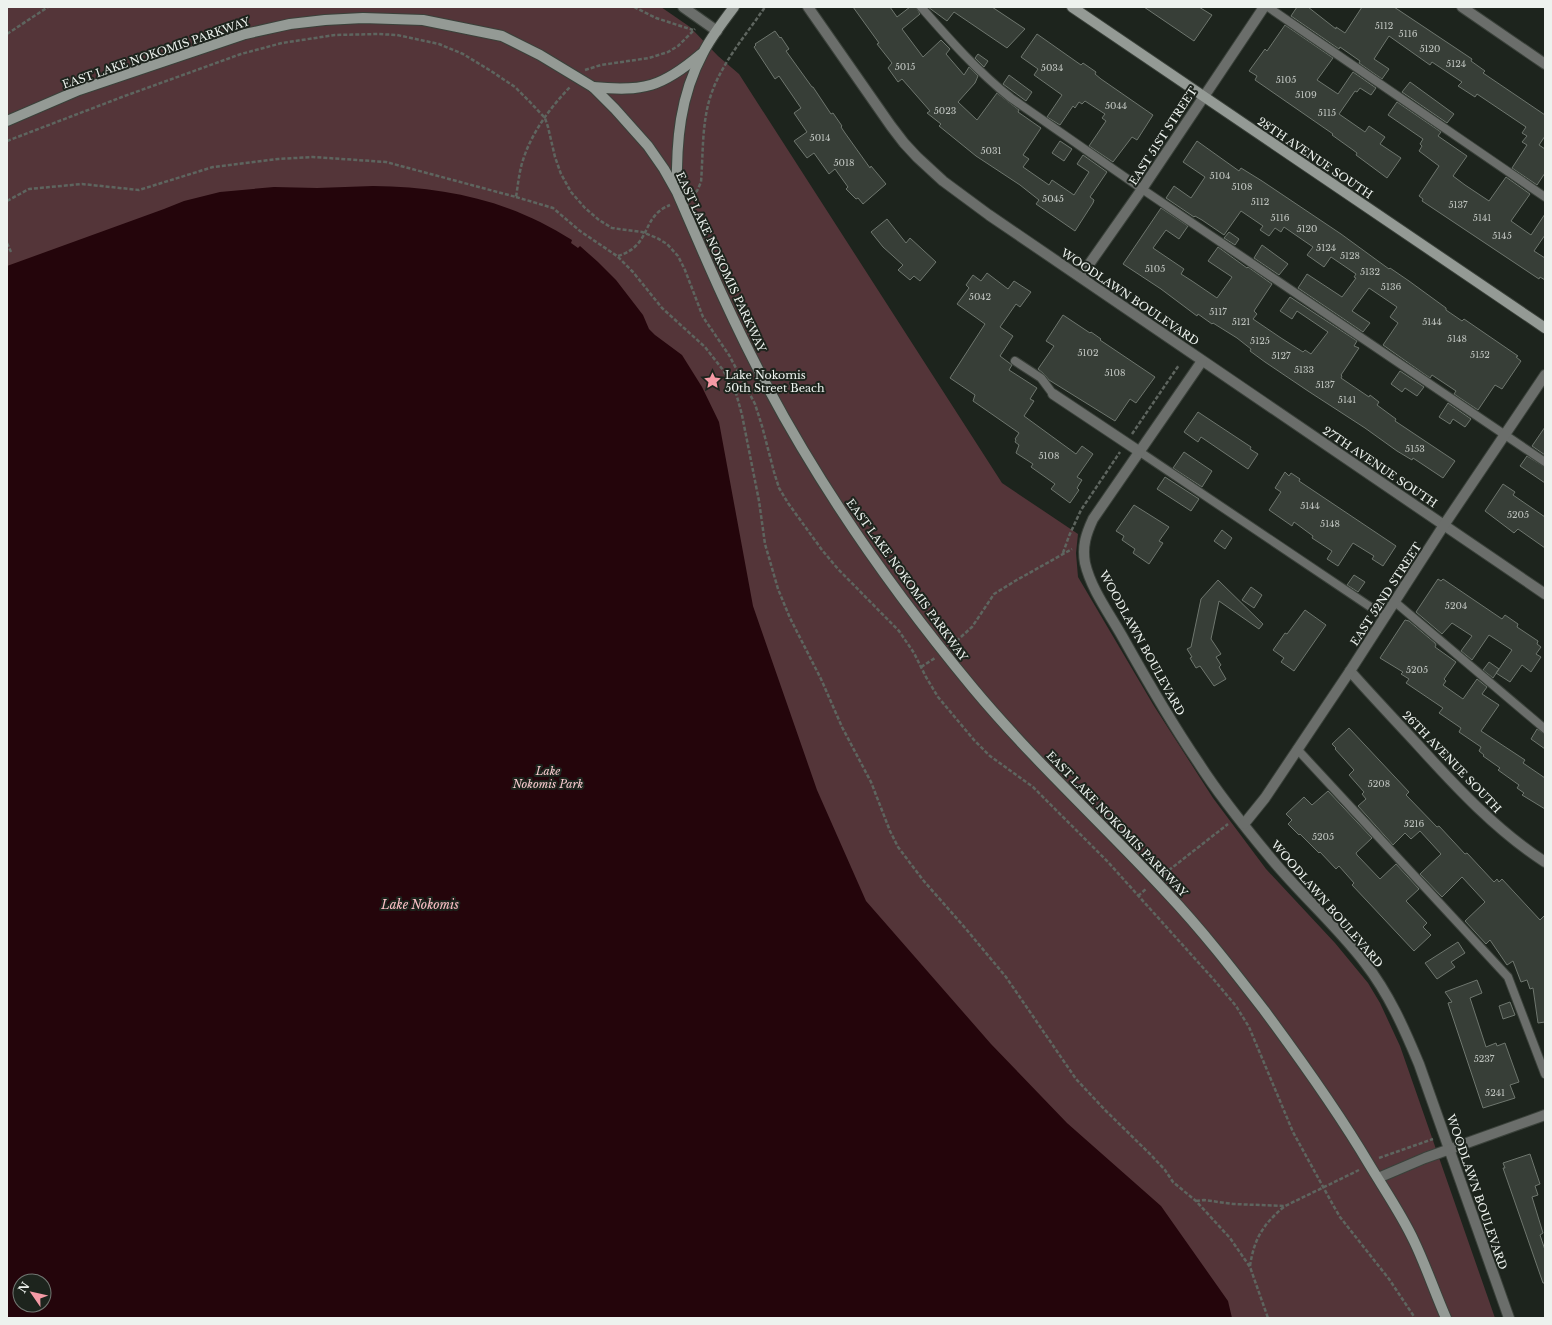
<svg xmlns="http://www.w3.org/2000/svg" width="1552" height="1325" font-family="'Libre Baskerville',serif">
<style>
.green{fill:#543539;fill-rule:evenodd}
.water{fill:#24050b;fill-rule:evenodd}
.building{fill:#373e37;stroke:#6e766e}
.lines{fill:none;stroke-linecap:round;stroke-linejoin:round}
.lane-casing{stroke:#3a413a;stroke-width:10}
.street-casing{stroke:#3a413a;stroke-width:12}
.secondary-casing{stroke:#3a413a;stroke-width:12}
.path{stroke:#5e655f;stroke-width:2.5;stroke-dasharray:4 2;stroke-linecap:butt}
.lane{stroke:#6b6e6b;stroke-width:8}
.street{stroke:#6b6e6b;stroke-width:10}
.secondary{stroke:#949a95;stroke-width:10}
.labels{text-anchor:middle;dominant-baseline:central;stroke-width:4;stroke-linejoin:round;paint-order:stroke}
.number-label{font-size:9px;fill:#c0c5c0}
.street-label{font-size:11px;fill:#edf2ee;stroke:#1d241d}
.poi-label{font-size:11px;fill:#edf2ee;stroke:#1d241d;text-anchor:start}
.park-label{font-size:11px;font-style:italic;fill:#f8cbcf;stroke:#1d241d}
.water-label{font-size:12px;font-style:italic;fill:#fbc0c6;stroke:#1d241d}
</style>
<rect width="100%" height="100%" fill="#1d241d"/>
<path class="green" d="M7,7H661L690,27L718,56L739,74L1002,483L1078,534L1076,553L1078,577L1154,706L1213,798L1266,869L1335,943L1368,983L1380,1003L1400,1046L1495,1318H7ZM20,1281H44V1305H20Z"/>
<path class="water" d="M373,186C446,187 509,200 572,240L571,243L578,248L580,246L598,262L616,280L643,315L649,329L655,335L682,355L702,387L719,422L753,606L817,790L866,901L991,1044L1067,1123L1161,1206L1228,1301L1232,1318H7V266L164,209L184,201L220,192L274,187L317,188ZM20,1281H44V1305H20Z"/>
<g class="building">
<polygon points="853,7 890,7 897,17 910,7 916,7 920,14 902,29 923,57 941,40 950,49 946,54 964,75 969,67 978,76 975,83 958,102 977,120 997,93 1019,110 1018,112 1041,128 1023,155 1029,159 1023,167 1049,185 1052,180 1074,195 1089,172 1077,164 1083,155 1107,172 1090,197 1094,200 1093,203 1075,231 1036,204 1039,200 1020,185 976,156 939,126 941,124 927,113 930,111 902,79 898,82 888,68 892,63 877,44 879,43"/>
<polygon points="928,7 992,7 1025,29 1007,48 954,12 947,21"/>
<polygon points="1144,7 1199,7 1212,15 1194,41"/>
<polygon points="1297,7 1308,7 1336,29 1336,27 1345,33 1362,7 1394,7 1472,59 1471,61 1485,71 1483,73 1545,115 1545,136 1539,145 1545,149 1545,173 1537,185 1512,168 1527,145 1522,142 1527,136 1522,133 1526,127 1477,94 1475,97 1458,86 1462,82 1432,62 1430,65 1389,36 1374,59 1389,69 1382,79 1359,63 1360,61 1340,47 1339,49 1291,16"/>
<polygon points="1285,25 1333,58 1317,80 1338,94 1353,72 1376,88 1371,95 1360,88 1357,92 1355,91 1339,114 1365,132 1369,126 1385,137 1380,144 1401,158 1387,178 1356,155 1357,153 1353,150 1332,135 1333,134 1255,80 1257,76 1249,71 1265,49 1267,51"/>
<polygon points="775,31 780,38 781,37 789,49 786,51 812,87 813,87 831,114 833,113 842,126 841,127 845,133 870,168 871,166 886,184 863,204 858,198 856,199 846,189 848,187 835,169 829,174 814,153 807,158 794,141 807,132 794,113 801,108 779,76 775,79 754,47 756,45 755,44"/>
<polygon points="1037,34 1081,65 1083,63 1096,72 1095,74 1101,79 1153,115 1137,140 1132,137 1113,162 1089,146 1106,121 1102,118 1105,114 1085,101 1082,104 1079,102 1075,108 1073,106 1060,125 1047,117 1062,95 1034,75 1038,69 1021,57"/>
<polygon points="978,54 988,61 984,67 975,58"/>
<polygon points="1009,75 1032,92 1026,101 1003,84"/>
<polygon points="1410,82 1454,114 1447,123 1402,92"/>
<polygon points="1397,102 1441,132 1438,136 1467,156 1453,176 1465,185 1489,201 1506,177 1530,194 1511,221 1531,235 1545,214 1545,235 1534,251 1545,258 1545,280 1540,277 1539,279 1422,201 1423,199 1419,196 1439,166 1419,151 1422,146 1420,144 1423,139 1388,115"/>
<polygon points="1060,141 1072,149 1064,161 1052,153"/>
<polygon points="1197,141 1239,171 1241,168 1262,181 1341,234 1389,269 1390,268 1409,281 1446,308 1446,310 1462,321 1464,319 1518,356 1516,357 1521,361 1502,389 1495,385 1478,410 1454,394 1456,391 1432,375 1430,378 1383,345 1398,323 1390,317 1397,307 1369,288 1352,311 1370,323 1363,332 1298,288 1307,274 1342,297 1356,278 1354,277 1356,274 1331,257 1324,267 1307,255 1313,247 1284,227 1281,232 1275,228 1269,236 1260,230 1263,226 1241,211 1224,235 1202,220 1195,216 1194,217 1166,198 1174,186 1191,198 1205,177 1183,162"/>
<polygon points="1161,208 1188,226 1179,239 1166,230 1153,248 1184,269 1181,274 1192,281 1217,298 1232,277 1208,261 1218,247 1247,268 1248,267 1272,284 1254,311 1257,314 1253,319 1281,338 1303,352 1305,350 1311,354 1328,332 1297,311 1292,319 1280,311 1290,297 1357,341 1354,346 1359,348 1341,375 1342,376 1341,378 1369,397 1370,395 1379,402 1377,405 1396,419 1395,421 1455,461 1443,478 1413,458 1412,460 1397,451 1365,428 1308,391 1265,362 1250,351 1251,349 1237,338 1213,323 1212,324 1198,314 1197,316 1161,289 1123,264"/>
<polygon points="887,219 906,243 910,238 936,262 920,281 914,276 910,280 898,270 903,265 883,247 871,232"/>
<polygon points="1229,232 1239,239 1235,245 1224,238"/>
<polygon points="1262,245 1288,264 1279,275 1254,258"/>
<polygon points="987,273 1008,289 1014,281 1031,292 1020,307 1016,304 1000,327 1013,336 1000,356 1012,365 1009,370 1037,388 1030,399 1034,401 1024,416 1076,454 1082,446 1093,454 1077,477 1082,480 1077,488 1079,490 1070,503 1051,489 1055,484 1031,467 1033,464 1016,453 1019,445 1015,442 1016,440 1015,439 1019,433 973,401 975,395 950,378 985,324 957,304 969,288 966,285 973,275 981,281"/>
<polygon points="1063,315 1090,333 1091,332 1101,339 1100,340 1155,377 1136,403 1130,399 1115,421 1049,380 1044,374 1038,369 1054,346 1046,341"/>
<polygon points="1400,371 1424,387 1417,396 1405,388 1402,392 1391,384"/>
<polygon points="1448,403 1471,419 1465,427 1453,419 1450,424 1439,417"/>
<polygon points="1198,412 1251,447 1250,449 1258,454 1248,469 1201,437 1198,442 1184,432"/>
<polygon points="1545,427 1545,455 1532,446"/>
<polygon points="1184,452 1212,471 1202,487 1173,468"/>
<polygon points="1527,456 1545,467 1545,483 1520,466"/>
<polygon points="1285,472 1289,476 1291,473 1300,479 1299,481 1396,546 1383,566 1372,559 1374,556 1353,543 1338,566 1327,559 1332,551 1312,538 1313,536 1294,522 1292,526 1269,510 1281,492 1275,488"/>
<polygon points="1165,477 1199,499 1191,511 1157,489"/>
<polygon points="1503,484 1515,492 1513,495 1545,517 1545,548 1518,529 1514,533 1485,511"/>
<polygon points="1134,505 1169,527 1159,541 1163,543 1149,564 1133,553 1135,549 1122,540 1124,536 1116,531"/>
<polygon points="1222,530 1232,538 1225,549 1214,541"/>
<polygon points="1354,575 1365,582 1358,592 1347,585"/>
<polygon points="1438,579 1441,581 1443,579 1502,619 1505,615 1518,624 1517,627 1538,641 1537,644 1541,647 1536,654 1541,657 1531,672 1522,665 1510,682 1496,673 1499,669 1493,678 1483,670 1489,662 1499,669 1512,650 1489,635 1472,660 1461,651 1472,636 1452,623 1442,634 1416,612"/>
<polygon points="1218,580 1263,624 1259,629 1219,601 1211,639 1221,654 1216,657 1221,665 1219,667 1226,679 1214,686 1200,666 1196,668 1190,658 1192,657 1187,649 1191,647 1201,599"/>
<polygon points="1251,587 1262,595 1254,608 1242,600"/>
<polygon points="1305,610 1326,625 1294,671 1281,662 1284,658 1273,650 1285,633 1287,634"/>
<polygon points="1405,620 1409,621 1435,643 1436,645 1435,647 1456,662 1444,679 1446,681 1443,685 1463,699 1477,679 1487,687 1482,694 1499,705 1481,731 1525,760 1523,763 1545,778 1545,809 1522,795 1524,793 1517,788 1519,785 1498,770 1500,768 1483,756 1484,755 1479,751 1481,747 1459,732 1461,728 1439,713 1443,708 1406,683 1409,679 1401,674 1403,672 1380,658"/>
<polygon points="1349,728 1409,792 1406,795 1437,827 1439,826 1465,854 1467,853 1494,882 1497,879 1499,882 1502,879 1540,920 1545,915 1545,1022 1538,1023 1533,988 1530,989 1527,980 1521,982 1513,961 1507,965 1490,940 1486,944 1465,921 1485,902 1462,877 1442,897 1420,874 1441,854 1420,831 1411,839 1405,833 1393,845 1358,806 1366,799 1362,794 1364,792 1349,775 1354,770 1335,749 1336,748 1332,744"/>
<polygon points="1537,729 1545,734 1545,749 1531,739"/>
<polygon points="1328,791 1372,838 1356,853 1357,855 1380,879 1396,864 1419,889 1406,901 1427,923 1423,927 1431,935 1414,951 1352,885 1354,883 1339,866 1336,869 1320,852 1319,853 1300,834 1299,835 1288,824 1292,820 1286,814 1304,797 1312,805"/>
<polygon points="1458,942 1465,953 1451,962 1455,967 1437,979 1425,963"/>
<polygon points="1477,980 1482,993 1470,998 1486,1047 1496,1043 1497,1046 1505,1043 1519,1082 1510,1085 1515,1098 1483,1108 1448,1003 1452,1002 1445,992"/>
<polygon points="1510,1002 1515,1015 1503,1019 1499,1006"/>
<polygon points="1530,1154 1540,1184 1535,1186 1538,1195 1532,1197 1543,1233 1540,1235 1545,1250 1545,1283 1543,1283 1503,1168 1505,1168 1503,1163"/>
</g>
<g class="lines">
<defs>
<g id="lane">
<path d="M921,7C949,39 978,72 1011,98L1142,189L1545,462"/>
<polyline points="1268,7 1545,197"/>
<polyline points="1015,361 1041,378 1053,394"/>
<polyline points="1140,452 1372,608 1386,616"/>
<polyline points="1395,602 1545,729"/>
<polyline points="1297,749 1508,977 1545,1074"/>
</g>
<g id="street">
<polyline points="683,7 717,31"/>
<polyline points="808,7 891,126 904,143 917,157 943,181 989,215 1545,594"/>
<polyline points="1462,7 1545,64"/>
<polyline points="1083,278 1090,263 1142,189 1264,7"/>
<path d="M1202,361L1093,519C1086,534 1082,546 1085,563C1091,589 1109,613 1122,636C1146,679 1170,721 1198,762C1219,795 1244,826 1269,856C1299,893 1336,925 1365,963C1389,994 1404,1028 1419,1064L1509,1318"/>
<polyline points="1053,394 1140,452"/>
<path d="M1350,671C1372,696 1395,720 1418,745C1456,787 1497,831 1545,862"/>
<polyline points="1244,824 1265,798 1350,671 1444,525 1545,375"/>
<polyline points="1378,1178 1425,1158 1545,1115"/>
</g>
<g id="secondary">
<polyline points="1072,7 1545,328"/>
<path d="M593,87C644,92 662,87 701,54"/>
<path d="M7,121L79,90L245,34L290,24L325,20L363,18L423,20L502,36L540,55L593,87L615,109L648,146L664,169L677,192C705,257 733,323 767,386C824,493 895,594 973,688C1033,760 1103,824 1167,893C1202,930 1233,970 1264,1010C1301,1060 1337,1110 1369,1164C1384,1189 1402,1215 1414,1241C1426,1266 1435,1293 1446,1318"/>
<path d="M677,190C676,141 680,96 703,53C711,37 723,22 734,7"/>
</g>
</defs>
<use href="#lane" class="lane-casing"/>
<use href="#street" class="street-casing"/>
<use href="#secondary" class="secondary-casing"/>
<g class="path">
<polyline points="634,7 656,18 693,30"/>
<polyline points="7,34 48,7"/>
<polyline points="585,70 601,65 649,58 668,52 678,46 695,29"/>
<polyline points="7,141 122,97 241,54 282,43 335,35 378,34 397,35 439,44 463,54 491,71 515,87 530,102 545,118 548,127 555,157 561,174 571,192 585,208 599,220 612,228 642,232 657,238 667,244 678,256 685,270 703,317 729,355 755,404 762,426 774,472 779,488 788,503 822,550 838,569 899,631 914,653 926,677 938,697 974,740 990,756 1033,787 1108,862 1215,981 1236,1006 1249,1027 1293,1132 1333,1205 1340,1217 1389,1279 1415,1318"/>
<path d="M691,196L697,191L701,182C703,156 702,130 708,105C717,68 744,38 765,7"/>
<polyline points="516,197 553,208 580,231 617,256 633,272 662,308 705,347 723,370 736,393 742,415 759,501 765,544 778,589 790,618 821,679 842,727 871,782 890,831 898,847 923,880 966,929 1006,977 1076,1079 1105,1110 1150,1154 1165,1170 1173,1182 1196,1201 1230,1238 1250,1267 1268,1318"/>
<path d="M7,201L29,189L82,184L139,190L213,167L278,159L313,157L386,162L516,197C518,185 519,172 523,160C532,132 550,108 570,87"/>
<polyline points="7,243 11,252"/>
<path d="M618,256C653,245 640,217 670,205"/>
<polyline points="1132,434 1179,365"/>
<polyline points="1063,553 1069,536 1081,510 1120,452"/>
<polyline points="952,645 972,627 994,594 1015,581 1072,549"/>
<polyline points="921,667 935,658"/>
<polyline points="1164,874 1228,824"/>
<polyline points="1138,896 1146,889"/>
<polyline points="1379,1158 1433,1139"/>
<polyline points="1196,1201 1204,1200 1233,1204 1285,1206"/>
<path d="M1250,1266C1254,1239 1263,1224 1285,1206L1359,1170"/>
</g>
<use href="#lane" class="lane"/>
<use href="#street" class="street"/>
<use href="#secondary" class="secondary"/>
</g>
<defs>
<symbol id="sight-bare" viewBox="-9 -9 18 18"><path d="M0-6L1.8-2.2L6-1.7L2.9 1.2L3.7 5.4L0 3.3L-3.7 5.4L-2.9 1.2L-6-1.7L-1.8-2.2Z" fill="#f49aa5" stroke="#1d241d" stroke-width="2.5" paint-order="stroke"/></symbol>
</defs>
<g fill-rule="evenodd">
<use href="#sight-bare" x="700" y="368" width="25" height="25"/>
</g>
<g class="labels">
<g class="number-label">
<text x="1384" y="25">5112</text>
<text x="1408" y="33">5116</text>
<text x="1430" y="48">5120</text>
<text x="1456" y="63">5124</text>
<text x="905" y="66">5015</text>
<text x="1052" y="67">5034</text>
<text x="1286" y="79">5105</text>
<text x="1306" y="94">5109</text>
<text x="1116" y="105">5044</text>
<text x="945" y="110">5023</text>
<text x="1327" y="112">5115</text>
<text x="820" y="137">5014</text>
<text x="991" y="150">5031</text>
<text x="844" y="162">5018</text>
<text x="1220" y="175">5104</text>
<text x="1242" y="186">5108</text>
<text x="1053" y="198">5045</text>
<text x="1260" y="201">5112</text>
<text x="1458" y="204">5137</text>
<text x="1280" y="217">5116</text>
<text x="1482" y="217">5141</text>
<text x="1307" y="228">5120</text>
<text x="1502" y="235">5145</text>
<text x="1326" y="247">5124</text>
<text x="1350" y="255">5128</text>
<text x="1155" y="268">5105</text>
<text x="1370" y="271">5132</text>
<text x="1391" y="286">5136</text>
<text x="980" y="296">5042</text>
<text x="1218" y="311">5117</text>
<text x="1241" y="321">5121</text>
<text x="1432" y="321">5144</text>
<text x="1457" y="338">5148</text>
<text x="1260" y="340">5125</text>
<text x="1088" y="352">5102</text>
<text x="1480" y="354">5152</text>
<text x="1281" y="355">5127</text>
<text x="1304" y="369">5133</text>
<text x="1115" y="372">5108</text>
<text x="1325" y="384">5137</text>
<text x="1347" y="399">5141</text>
<text x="1415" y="448">5153</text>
<text x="1049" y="455">5108</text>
<text x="1310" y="505">5144</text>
<text x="1518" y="514">5205</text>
<text x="1330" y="523">5148</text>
<text x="1456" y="605">5204</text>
<text x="1417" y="669">5205</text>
<text x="1379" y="783">5208</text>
<text x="1414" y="823">5216</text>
<text x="1323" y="836">5205</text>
<text x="1484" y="1058">5237</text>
<text x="1495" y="1092">5241</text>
</g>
<g class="street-label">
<text transform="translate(156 53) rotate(-19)">EAST LAKE NOKOMIS PARKWAY</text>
<text transform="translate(1163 136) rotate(-57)">EAST 51ST STREET</text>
<text transform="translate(1315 158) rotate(34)">28TH AVENUE SOUTH</text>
<text transform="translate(721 262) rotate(65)">EAST LAKE NOKOMIS PARKWAY</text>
<text transform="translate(1130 297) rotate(34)">WOODLAWN BOULEVARD</text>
<text transform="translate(1380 467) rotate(34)">27TH AVENUE SOUTH</text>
<text transform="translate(907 580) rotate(54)">EAST LAKE NOKOMIS PARKWAY</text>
<text transform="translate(1386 594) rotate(-57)">EAST 52ND STREET</text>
<text transform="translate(1142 643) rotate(61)">WOODLAWN BOULEVARD</text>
<text transform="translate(1452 762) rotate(46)">26TH AVENUE SOUTH</text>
<text transform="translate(1117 824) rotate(46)">EAST LAKE NOKOMIS PARKWAY</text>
<text transform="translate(1327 904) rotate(49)">WOODLAWN BOULEVARD</text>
<text transform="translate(1477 1192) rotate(71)">WOODLAWN BOULEVARD</text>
</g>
<g class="poi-label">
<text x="725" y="375">Lake Nokomis<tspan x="725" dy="13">50th Street Beach</tspan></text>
</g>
<g class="park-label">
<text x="548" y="771">Lake<tspan x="548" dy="13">Nokomis Park</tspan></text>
</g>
<g class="water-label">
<text x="420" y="904">Lake Nokomis</text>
</g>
</g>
<rect width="1552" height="1325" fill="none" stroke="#edf2ee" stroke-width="16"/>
<g transform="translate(32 1293) rotate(304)"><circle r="19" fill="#1d241d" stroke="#707671"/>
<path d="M0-3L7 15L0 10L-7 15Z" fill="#f49aa5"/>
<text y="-6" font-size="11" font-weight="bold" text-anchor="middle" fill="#edf2ee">N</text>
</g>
</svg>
